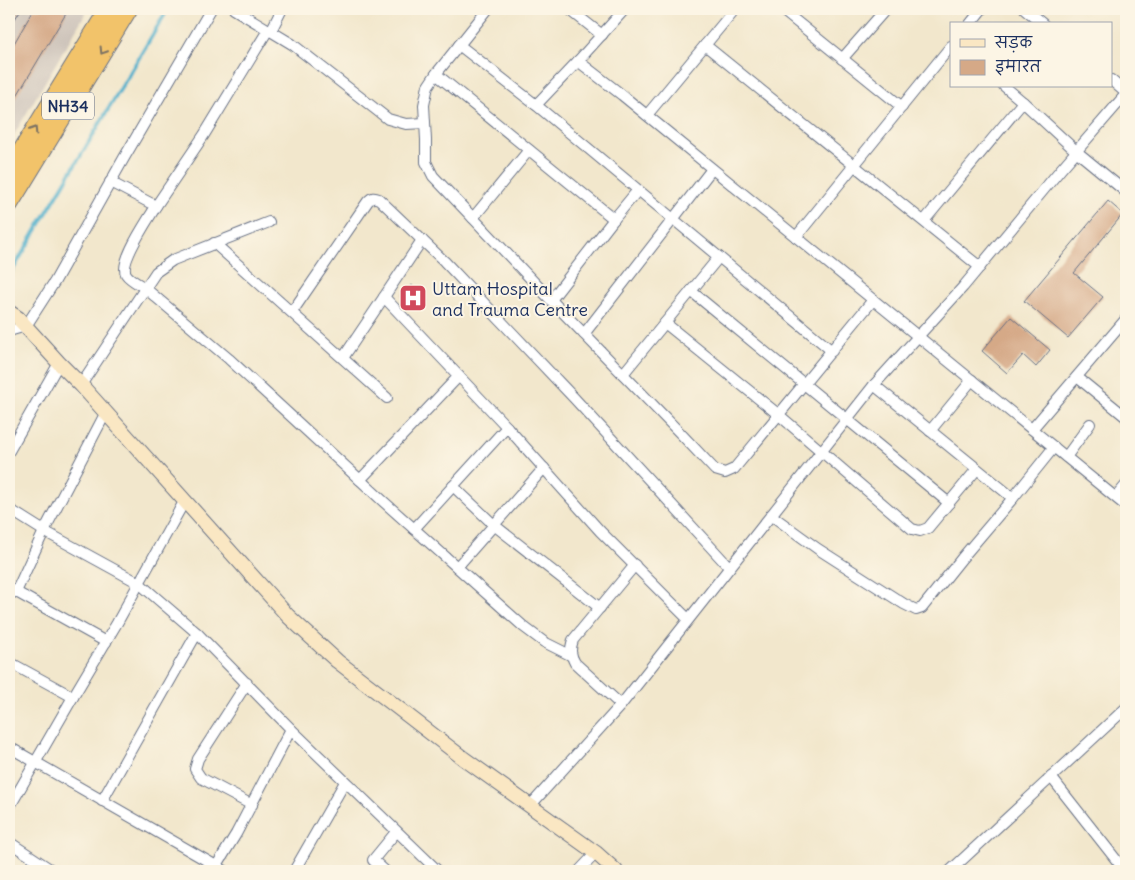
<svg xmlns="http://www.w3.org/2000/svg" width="1135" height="880" font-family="Delius,'Playpen Sans Deva',sans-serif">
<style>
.industrial{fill:#ccc2b9}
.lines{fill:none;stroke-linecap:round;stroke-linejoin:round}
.stream{stroke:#4caecb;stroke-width:4}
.building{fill:#d5a987}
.street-casing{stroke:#666f84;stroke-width:12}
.secondary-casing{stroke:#666f84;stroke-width:16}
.highway-casing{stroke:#666f84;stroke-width:20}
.street{stroke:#fff;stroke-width:10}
.secondary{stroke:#fae7c3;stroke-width:14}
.highway{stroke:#f2c36a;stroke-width:18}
.oneway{stroke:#7c7263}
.labels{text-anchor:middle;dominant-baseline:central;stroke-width:4;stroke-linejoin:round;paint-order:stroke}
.shield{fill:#fcf5e5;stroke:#5e6a86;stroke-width:1}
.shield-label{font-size:16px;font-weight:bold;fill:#1b2f5e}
.poi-label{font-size:18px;fill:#1b2f5e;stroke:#fcf5e5;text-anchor:start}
</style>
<rect width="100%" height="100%" fill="#fcf5e5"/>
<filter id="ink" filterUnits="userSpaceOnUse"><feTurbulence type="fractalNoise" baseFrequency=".02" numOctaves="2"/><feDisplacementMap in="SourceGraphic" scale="10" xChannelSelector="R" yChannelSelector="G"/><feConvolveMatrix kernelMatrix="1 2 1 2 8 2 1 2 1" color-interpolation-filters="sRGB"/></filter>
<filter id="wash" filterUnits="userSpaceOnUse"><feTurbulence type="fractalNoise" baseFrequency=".0096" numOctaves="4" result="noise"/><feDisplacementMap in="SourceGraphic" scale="20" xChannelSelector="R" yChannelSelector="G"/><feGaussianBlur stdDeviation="1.12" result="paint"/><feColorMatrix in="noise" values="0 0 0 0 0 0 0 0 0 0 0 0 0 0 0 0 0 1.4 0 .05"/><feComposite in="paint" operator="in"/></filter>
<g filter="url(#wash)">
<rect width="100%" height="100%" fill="#f2e7cc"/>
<polygon class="industrial" points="9,9 88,9 9,143"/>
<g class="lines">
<polyline class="stream" points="9,276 168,9"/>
</g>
<g id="blocks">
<g class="building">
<polygon points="9,9 21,9 9,29"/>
<polygon points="34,9 62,9 67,12 9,109 9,52"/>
<polygon points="1108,201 1123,214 1074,273 1103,297 1068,338 1024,301"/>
<polygon points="412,285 427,301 418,310 402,294"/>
<polygon points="1011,317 1050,350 1036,367 1023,355 1007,373 982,351"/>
</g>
</g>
</g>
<g filter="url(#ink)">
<use href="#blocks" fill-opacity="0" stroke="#666f84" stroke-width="1"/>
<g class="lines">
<defs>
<g id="street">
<polyline points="234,9 292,44 388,119 406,124 425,123"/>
<polyline points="488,9 436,74 614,219"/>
<polyline points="569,9 602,35"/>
<polyline points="781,9 902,107"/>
<polyline points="1025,9 1043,24"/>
<polyline points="970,24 982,9"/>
<polyline points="271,31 282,9"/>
<polyline points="459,45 536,105 832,351"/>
<polyline points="705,45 980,267"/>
<polyline points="842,59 886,9"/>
<polyline points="578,61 622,95 1126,506"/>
<polyline points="436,74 428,86 424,105 426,140 426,162 433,176 551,300 682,435 715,470 725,473 734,469 873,300"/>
<polyline points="1111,80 1126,93"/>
<polyline points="1023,102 1076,151 1126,192"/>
<polyline points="536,105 578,61 625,9"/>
<polyline points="647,115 735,9"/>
<polyline points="110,182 156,206 204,135 268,30"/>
<path d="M156,206C149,219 119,261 126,274C130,280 139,284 145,288L229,359L384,502L524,627L544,642L570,655"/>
<polyline points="473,218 529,150"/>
<polyline points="924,221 1023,102 1004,86"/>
<polyline points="796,237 951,46"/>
<polyline points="214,243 387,398"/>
<polyline points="691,291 949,503"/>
<polyline points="384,297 422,240"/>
<polyline points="551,300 614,219 638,190"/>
<path d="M292,312L368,201C372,197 374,197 379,199L444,261L574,398L729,567"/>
<polyline points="665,323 779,415 912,529 920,531 928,528 977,469"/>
<polyline points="9,331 26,326 55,281 124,158 211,9"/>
<polyline points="584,334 712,169"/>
<polyline points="343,358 384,297 507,427 600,531 688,619"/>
<polyline points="623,374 719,257"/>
<polyline points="1077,377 1126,417"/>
<polyline points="81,385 156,272 173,260 269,222"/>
<polyline points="874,385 1013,498"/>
<polyline points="1032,429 1126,319"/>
<polyline points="930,431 972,380"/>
<polyline points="9,451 59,363"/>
<polyline points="1066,457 1090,424"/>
<polyline points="360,480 459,376"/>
<polyline points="453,486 494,525 600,608"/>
<polyline points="1116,497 1126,485"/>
<polyline points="9,509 44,531 139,583 197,633 291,729 438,871"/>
<polyline points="771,515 818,549 904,604 916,610 922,608 962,558 1013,498 1054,447"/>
<polyline points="414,529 507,427"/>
<polyline points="457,567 544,468"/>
<polyline points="9,588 106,642"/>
<polyline points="16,592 44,531 106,412"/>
<polyline points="9,662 73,697"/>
<polyline points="247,683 198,759 195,769 201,778 252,805"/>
<path d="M621,705L575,663C570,654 570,649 573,640L635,565"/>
<polyline points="9,747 225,871"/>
<polyline points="1051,777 1125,871"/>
<polyline points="102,801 197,633"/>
<polyline points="530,806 621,705 874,385 963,287 1061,169 1126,94"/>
<polyline points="9,808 73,697 117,623 185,500"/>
<polyline points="9,842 53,871"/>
<polyline points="214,870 236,834 291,729"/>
<polyline points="294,871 345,782"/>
<polyline points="385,871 373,860 396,832"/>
<polyline points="579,871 596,853"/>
<polyline points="950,871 1126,708"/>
</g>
<polyline id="secondary" points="9,312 18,318 59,363 81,385 288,616 337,661 463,758 596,853 616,871"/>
<g id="highway">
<polyline points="9,172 109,9"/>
<polyline points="9,204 128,9"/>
</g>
</defs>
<use href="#street" class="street-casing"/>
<use href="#secondary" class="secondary-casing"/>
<use href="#highway" class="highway-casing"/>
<use href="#street" class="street"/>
<use href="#secondary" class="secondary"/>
<use href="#highway" class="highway"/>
</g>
<defs><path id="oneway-chevron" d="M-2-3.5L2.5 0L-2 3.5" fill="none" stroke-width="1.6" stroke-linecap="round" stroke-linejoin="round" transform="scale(1.25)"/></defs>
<g class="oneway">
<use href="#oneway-chevron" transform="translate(103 51) rotate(122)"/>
<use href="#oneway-chevron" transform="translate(34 130) rotate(-58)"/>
</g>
</g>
<defs>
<symbol id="hospital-square" viewBox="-11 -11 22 22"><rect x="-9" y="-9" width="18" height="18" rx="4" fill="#d1495b" stroke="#fcf5e5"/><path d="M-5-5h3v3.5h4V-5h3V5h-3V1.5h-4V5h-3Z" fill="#fff"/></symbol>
</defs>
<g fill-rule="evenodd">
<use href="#hospital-square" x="397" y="282" width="32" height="32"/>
</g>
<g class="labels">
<rect class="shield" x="42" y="92.5" width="52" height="27" rx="4"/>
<g class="shield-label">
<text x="68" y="106">NH34</text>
</g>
<g class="poi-label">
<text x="432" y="288">Uttam Hospital<tspan x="432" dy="21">and Trauma Centre</tspan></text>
</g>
</g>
<rect width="1135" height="880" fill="none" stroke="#fcf5e5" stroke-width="30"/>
<rect x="950" y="22" width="162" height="65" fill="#fcf5e5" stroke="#a2a6af"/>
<rect x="960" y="39" width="25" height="8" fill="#fae7c3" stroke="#a2a6af"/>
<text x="995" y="48" font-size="15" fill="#1b2f5e">सड़क</text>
<rect x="960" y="60" width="25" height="15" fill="#d5a987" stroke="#a2a6af"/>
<text x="995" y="72" font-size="15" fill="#1b2f5e">इमारत</text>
</svg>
